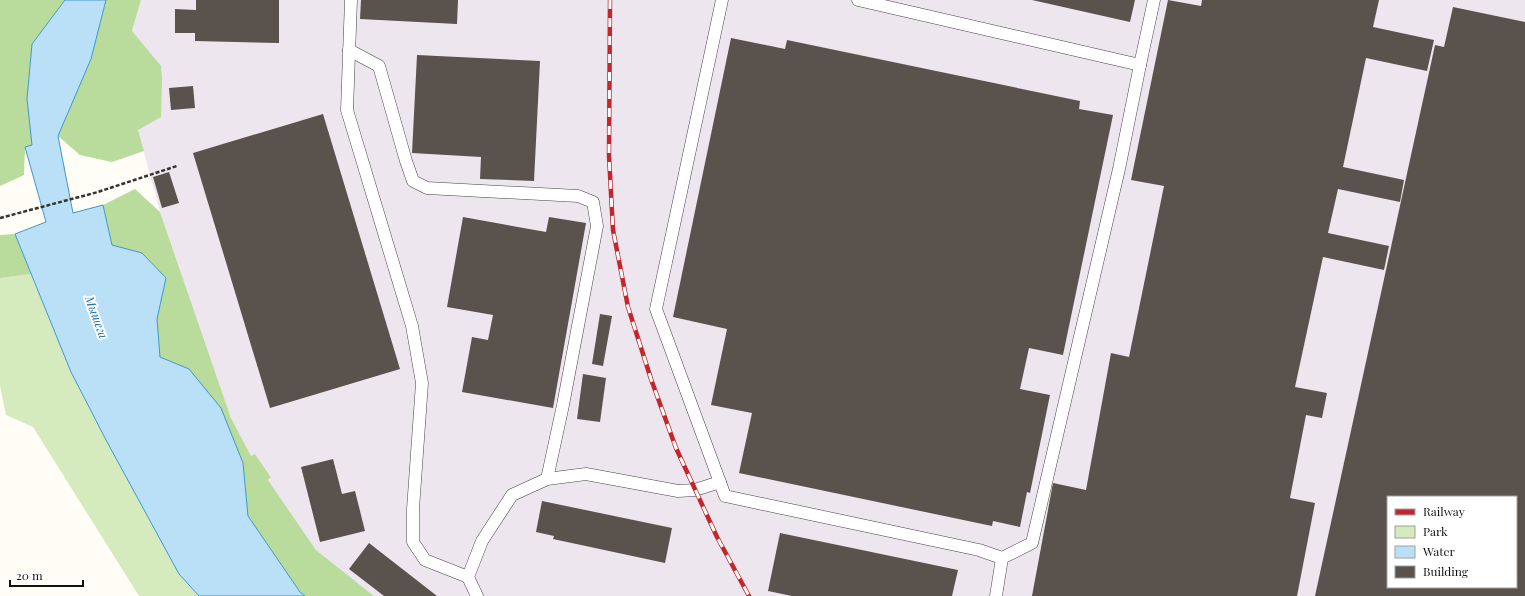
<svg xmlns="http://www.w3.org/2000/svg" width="1525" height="596" font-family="'Playfair Display',serif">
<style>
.industrial{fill:#eee6ef;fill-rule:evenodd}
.green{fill:#d5ebbd}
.forest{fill:#b9dc9c}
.water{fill:#b9e0f7;stroke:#3f96cf}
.building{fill:#5a524d;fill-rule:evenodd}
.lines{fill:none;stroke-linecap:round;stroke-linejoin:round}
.lane-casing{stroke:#444;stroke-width:13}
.path{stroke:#333;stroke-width:2.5;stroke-dasharray:4 2;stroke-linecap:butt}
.lane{stroke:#fff;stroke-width:12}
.rail-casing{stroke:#c4262e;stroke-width:4.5}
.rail{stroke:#fff;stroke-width:3;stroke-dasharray:9;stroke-linecap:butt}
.labels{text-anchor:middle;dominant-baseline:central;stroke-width:4;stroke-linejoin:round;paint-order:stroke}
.water-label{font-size:12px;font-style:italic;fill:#1768a6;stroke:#fff}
</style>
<rect width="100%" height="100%" fill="#fffdf5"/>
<path class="industrial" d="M141,0H1525V596H374L316,550L268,480L271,476L255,454L251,456L231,418L160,212L138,130L132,31ZM1388,497H1516V587H1388Z"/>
<polygon class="green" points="31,274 71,372 106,440 179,574 199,596 139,596 33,427 6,415 0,386 0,278"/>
<g class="forest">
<polygon points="0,0 65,0 32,44 27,99 32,145 25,147 24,175 0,186"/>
<polygon points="106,0 141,0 132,31 161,66 162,79 161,117 138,130 144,151 112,162 80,155 58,136 91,59"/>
<polygon points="135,189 160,212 231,418 251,456 255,454 271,477 268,480 316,550 374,596 305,596 300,592 248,516 243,463 189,369 160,357 157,319 166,278 142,253 112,245 103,205"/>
<polygon points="15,234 31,274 0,278 0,235"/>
</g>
<polygon class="water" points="65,0 106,0 91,59 58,136 73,213 103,205 112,245 142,253 166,278 157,319 160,357 189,369 221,408 243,463 248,516 300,592 305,596 199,596 179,574 106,440 71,372 15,234 46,222 25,147 32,145 27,99 32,44"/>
<g class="building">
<polygon points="196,0 279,0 279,43 195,41 195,33 175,33 175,9 196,10"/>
<polygon points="361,0 458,0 457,24 360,19"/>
<polygon points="1032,0 1135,0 1130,22"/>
<polygon points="1168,0 1201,6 1202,0 1379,0 1373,27 1434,40 1427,71 1366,58 1343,167 1404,180 1400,202 1338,189 1328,233 1389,246 1384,270 1323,257 1295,387 1327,393 1322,418 1306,415 1290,498 1315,503 1297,596 1032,596 1053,483 1086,490 1111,353 1129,357 1164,186 1131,180"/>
<path d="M1453,7L1525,22V596H1315L1435,45L1444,47ZM1388,497H1516V587H1388Z"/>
<polygon points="731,38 785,49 787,40 1080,101 1079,109 1113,115 1063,355 1029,348 1020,389 1050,395 1030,493 1027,492 1020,527 993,521 992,526 739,473 752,413 711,405 727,329 673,317"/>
<polygon points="417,55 540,61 534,181 480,179 481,157 412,153"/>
<polygon points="193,86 195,108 171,110 169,88"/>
<polygon points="323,114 400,369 270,408 193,153"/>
<polygon points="169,172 179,203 162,208 153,177"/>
<polygon points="463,217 546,232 549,217 586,223 553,408 462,392 472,337 488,340 493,315 447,307"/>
<polygon points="600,314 612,316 603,366 592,364"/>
<polygon points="583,374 606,378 600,422 577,419"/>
<polygon points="333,459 342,494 355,491 365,531 320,542 301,467"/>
<polygon points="542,501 672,528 665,563 553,539 554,536 536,532"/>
<polygon points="780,533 958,570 952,596 792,596 768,591"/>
<polygon points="369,543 437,596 384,596 349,569"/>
</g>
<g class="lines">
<defs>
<g id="lane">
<polyline points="351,0 347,110 412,326 422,383 413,509 413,542 425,560 468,577"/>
<polyline points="722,0 656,309 725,496 979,550 1002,558 996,596"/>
<polyline points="858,0 1140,65 1154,0"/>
<polyline points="349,50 379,66 406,161 413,181 427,188 578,196 593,202 597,226 563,405 547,479"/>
<polyline points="1002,558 1032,543 1119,169 1140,65"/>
<polyline points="477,596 468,577 482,541 512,495 547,479 586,474 678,491 695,490 720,482"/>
</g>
</defs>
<use href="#lane" class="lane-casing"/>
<polyline class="path" points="0,218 98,192 177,166"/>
<use href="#lane" class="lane"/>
<defs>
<polyline id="rail" points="610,0 609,156 613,230 628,307 651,379 676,448 717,537 749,596"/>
</defs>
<use href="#rail" class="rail-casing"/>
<use href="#rail" class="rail"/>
</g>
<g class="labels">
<g class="water-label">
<text transform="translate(97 317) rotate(70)">Мышега</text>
</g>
</g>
<rect x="1387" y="496" width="130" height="92" fill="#ffffff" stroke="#a0a0a0"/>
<rect x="1395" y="509" width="20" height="6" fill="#c4262e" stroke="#a0a0a0"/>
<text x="1423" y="516" font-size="12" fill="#111111">Railway</text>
<rect x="1395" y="526" width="20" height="12" fill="#d5ebbd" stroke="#a0a0a0"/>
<text x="1423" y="536" font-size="12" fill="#111111">Park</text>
<rect x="1395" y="546" width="20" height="12" fill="#b9e0f7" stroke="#a0a0a0"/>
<text x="1423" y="556" font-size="12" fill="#111111">Water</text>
<rect x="1395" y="566" width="20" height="12" fill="#5a524d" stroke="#a0a0a0"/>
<text x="1423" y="576" font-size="12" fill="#111111">Building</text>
<path d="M10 580v6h73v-6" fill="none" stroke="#111111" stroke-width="2"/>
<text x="16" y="580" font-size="12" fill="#111111" stroke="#ffffff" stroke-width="3" paint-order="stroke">20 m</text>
</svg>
